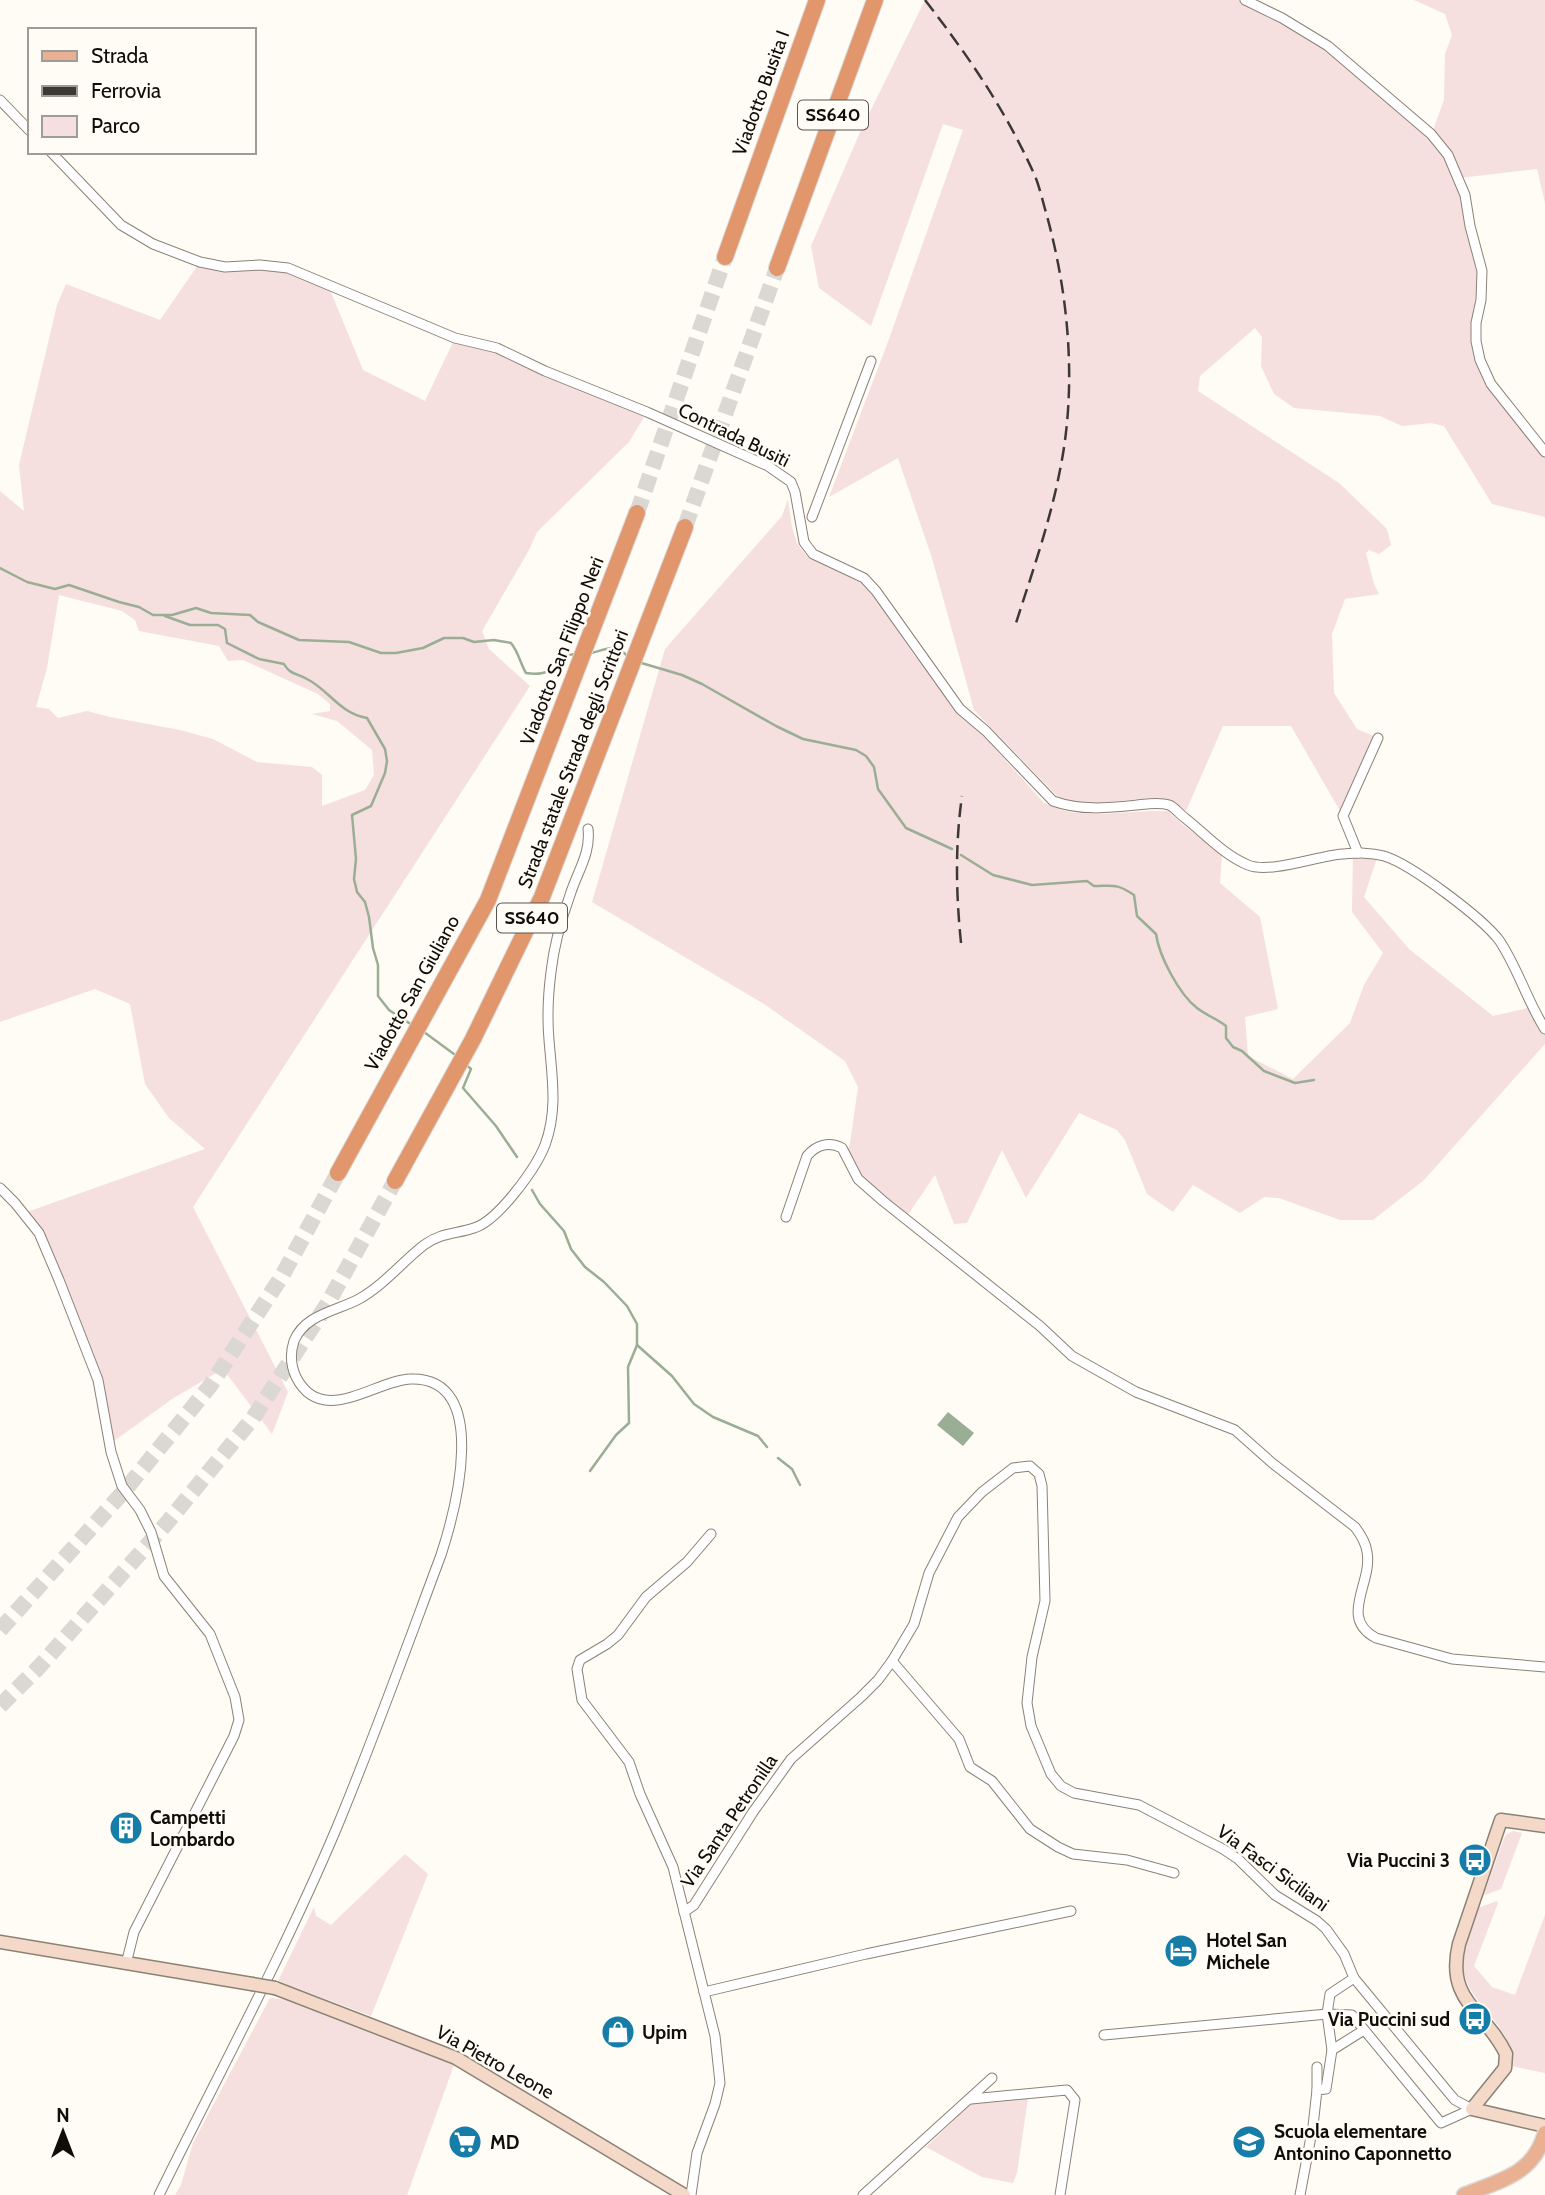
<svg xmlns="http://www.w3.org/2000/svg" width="1545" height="2195" font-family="Cabin,sans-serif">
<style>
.green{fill:#f6dfdf;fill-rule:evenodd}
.water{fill:#9aae95}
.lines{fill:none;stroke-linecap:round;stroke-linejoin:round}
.stream{stroke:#9aae95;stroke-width:2.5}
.trunk-tunnel{stroke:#dbd7d2;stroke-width:16;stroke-dasharray:16 8;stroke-linecap:butt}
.minor-casing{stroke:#8b8276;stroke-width:11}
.secondary-casing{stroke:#8b8276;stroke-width:15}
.primary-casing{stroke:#d9d8d8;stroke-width:17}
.trunk-casing{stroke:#d9d8d8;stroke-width:18}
.minor{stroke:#fff;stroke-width:9}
.secondary{stroke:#f4d8c8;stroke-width:12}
.primary{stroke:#e9b091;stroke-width:14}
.trunk{stroke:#e2966c;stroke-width:16}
.rail{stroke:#3c3934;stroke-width:2.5;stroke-dasharray:14 7;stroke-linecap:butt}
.secondary-bridge-casing{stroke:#8b8276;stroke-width:15;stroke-linecap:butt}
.secondary-bridge{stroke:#f4d8c8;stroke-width:12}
.labels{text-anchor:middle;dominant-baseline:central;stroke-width:5;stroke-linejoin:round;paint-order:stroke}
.shield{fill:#fffbf5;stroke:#585450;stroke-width:2}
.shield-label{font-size:18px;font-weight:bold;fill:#100d09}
.street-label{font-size:19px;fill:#100d09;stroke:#fffbf5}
.poi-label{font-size:19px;font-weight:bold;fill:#100d09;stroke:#fffbf5;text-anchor:start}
</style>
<rect width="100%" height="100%" fill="#fffbf5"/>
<g class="green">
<polygon points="925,0 1245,0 1328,46 1432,133 1444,100 1445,54 1452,35 1445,14 1414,0 1545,0 1545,203 1537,169 1459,178 1482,271 1476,323 1480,360 1545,453 1545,517 1492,504 1444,426 1431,423 1402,426 1380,416 1294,408 1274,394 1261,366 1262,337 1255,328 1200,376 1198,391 1339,483 1387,529 1391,545 1379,554 1369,550 1366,553 1374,584 1379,594 1345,599 1332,634 1334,693 1357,729 1378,738 1343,816 1291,726 1223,726 1186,811 1164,799 1150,798 1092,804 1072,802 1057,796 974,710 932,558 898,458 829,497 889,339 963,130 943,124 871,326 819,288 811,246 861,130"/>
<path d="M200,262L288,268L328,285L363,370L425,401L455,338L497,348L647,412L629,442L537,532L529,550L482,631L489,649L530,686L193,1207L288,1392L272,1434L223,1369L172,1399L110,1444L98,1380L59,1280L24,1213L205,1149L169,1118L145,1084L130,1004L95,989L0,1022V491L24,511L19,465L57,305L66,284L160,320ZM59,595L122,611L135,620L139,631L219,646L228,661L243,660L318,694L330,704V711L312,714L337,721L372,750L374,775L365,790L322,806V775L312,767L257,762L213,739L180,730L110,717L87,711L58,718L49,709L36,707L47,668Z"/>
<polygon points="788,499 792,527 797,543 806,555 863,584 874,596 914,655 926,668 951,706 988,741 1044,803 1062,810 1076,813 1097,814 1151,811 1169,811 1182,824 1222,854 1220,883 1260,917 1278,1009 1245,1017 1248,1056 1293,1079 1350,1023 1364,985 1383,953 1352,912 1353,854 1378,855 1364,897 1409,949 1493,1016 1532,1007 1545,1029 1545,1044 1424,1180 1373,1220 1340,1220 1279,1198 1264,1197 1240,1213 1193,1185 1173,1212 1147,1194 1125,1140 1117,1130 1079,1113 1026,1198 1002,1150 967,1223 954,1224 935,1175 905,1219 858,1179 846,1156 850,1143 858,1087 845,1061 764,1004 592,902 665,649 782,516"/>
<polygon points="1513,1831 1522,1833 1501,1889 1485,1895 1484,1894 1504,1838 1507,1834"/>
<polygon points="405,1854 428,1874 371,2016 278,1981 314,1907 316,1916 331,1925"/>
<path d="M1497,1901L1498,1903L1474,1966L1492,1987L1515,1995L1545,1915V2073L1511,2066C1518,2027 1466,2006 1463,1966C1461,1946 1471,1926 1478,1908Z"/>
<polygon points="270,1998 282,1999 454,2065 407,2195 175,2195 181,2185 193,2143"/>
<polygon points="1028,2098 1017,2173 1013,2183 982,2177 926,2147 973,2102"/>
</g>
<polygon class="water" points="948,1412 974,1433 963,1446 937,1425"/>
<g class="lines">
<g class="stream">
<path d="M0,568L27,582L55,589L69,585L119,602L139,607L153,615H172L196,608L211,613L250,615L258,622L299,640L349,642L381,653H396L423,648L444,638H463L474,642L494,640L511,643C519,653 520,663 526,673C545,676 556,670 566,655L578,654"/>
<path d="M165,616L190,625H218L225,629L227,643L259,659L284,664C290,675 297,673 307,679C329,690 339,713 367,718L385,749L387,761L385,773L371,806L352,815L356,859L354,879L357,892L365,902L369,917L373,948L378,965V996L389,1010L412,1025"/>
<path d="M591,653C608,649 616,642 629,658"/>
<polyline points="638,662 682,675 702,684 776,726 803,739 856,750 866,756 874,767 878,789 906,828 952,849"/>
<path d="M961,855L993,875L1032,885L1087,881L1094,886C1114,886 1116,883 1134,895L1137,916L1156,934C1159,956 1179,994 1197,1008C1206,1015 1217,1019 1226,1026V1038L1233,1047L1242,1051L1264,1071L1295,1083L1314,1080"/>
<polyline points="424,1032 458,1057"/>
<polyline points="465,1064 471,1069 463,1088 496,1126 517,1157"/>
<polyline points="532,1190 540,1204 564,1231 571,1249 585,1267 604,1282 627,1306 637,1324 637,1345 672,1376 694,1404 713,1417 758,1436 767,1447"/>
<polyline points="778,1458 792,1469 800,1485"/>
<polyline points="590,1471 616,1435 629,1423 628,1367 637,1345"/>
</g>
<g class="trunk-tunnel">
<polyline points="637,513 725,257"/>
<polyline points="685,527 777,268"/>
<polyline points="0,1630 125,1490 210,1386 282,1276 338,1173"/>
<polyline points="0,1706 39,1667 166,1524 253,1418 328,1303 395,1181"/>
</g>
<defs>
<g id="minor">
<polyline points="1245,0 1282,18 1328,46 1431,134 1448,155 1465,195 1470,226 1482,271 1481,300 1476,323 1476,341 1480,360 1491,384 1545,452"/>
<polyline points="0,100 30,131"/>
<path d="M51,152L121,225L153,244L200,262L225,267L260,265L288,268L455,338L497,348L545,371L647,412L768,466L791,482L795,492L804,542L813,554L864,578L876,591L960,709L986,731L1053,801C1081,811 1108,808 1137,805C1147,804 1159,802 1169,805C1175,807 1179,814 1185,818C1204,833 1225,856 1248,865C1270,874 1317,856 1342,854C1357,853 1370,852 1384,856C1411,864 1482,918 1499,940C1518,968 1527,1001 1545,1029"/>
<polyline points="812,517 871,361"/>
<polyline points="1358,853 1343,816 1378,738"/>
<polyline points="0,1188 15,1203 39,1233 59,1280 98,1380 111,1452 122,1486 140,1510 151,1532 164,1576 210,1634 235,1697 239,1720 234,1736 134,1932 126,1964"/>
<path d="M786,1217L807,1156C816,1145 829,1141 842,1148L858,1179L883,1201L1040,1326L1072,1356L1136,1392L1235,1430L1271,1462L1355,1527C1361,1535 1366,1543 1367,1552C1373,1583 1338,1618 1376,1638L1452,1659L1545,1667"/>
<polyline points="892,1661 959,1739 970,1767 992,1781 1030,1829 1058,1847 1073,1854 1127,1860 1174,1873"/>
<polyline points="684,1912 694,1905 753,1812 791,1759 861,1697 878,1680 892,1661 914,1624 929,1573 958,1517 982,1492 1013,1468 1030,1466 1039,1474 1042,1486 1045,1601 1032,1657 1027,1703 1031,1726 1051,1774 1061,1786 1074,1793 1139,1805 1223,1849 1238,1859 1275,1895 1317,1921 1326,1929 1344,1954 1354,1978 1449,2093 1455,2100 1472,2109"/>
<polyline points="704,1992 866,1954 1071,1911"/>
<polyline points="1104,2035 1327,2014 1330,1994 1354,1978"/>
<polyline points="1332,2050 1327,2014 1352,2015 1441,2123 1472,2109"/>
<polyline points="1317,2067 1317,2090"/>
<polyline points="971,2099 1067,2090 1075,2100 1060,2195"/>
<path d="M159,2195C219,2073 284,1953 337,1827C374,1738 407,1646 441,1555C455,1512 492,1377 411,1379C375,1380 322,1428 296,1377C291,1366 290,1353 294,1341C305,1314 337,1311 359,1299C384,1285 402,1262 424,1245C440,1233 456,1234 474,1228C498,1221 536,1168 545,1145C558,1110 552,1077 549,1040C547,1017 548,995 551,972C554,945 561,920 570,895C577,872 591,854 588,829"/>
<polyline points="691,2195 697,2153 715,2104 720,2083 715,2036 673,1867 640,1794 629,1762 582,1700 577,1669 580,1660 607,1644 618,1635 646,1597 687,1562 711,1534"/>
<polyline points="863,2195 992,2078"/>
<polyline points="1300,2195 1313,2126 1317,2090 1326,2089 1332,2050 1364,2030"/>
</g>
<g id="secondary">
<path d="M1545,1826L1501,1820L1459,1944C1445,2002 1486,2011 1506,2054L1505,2068L1472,2109L1545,2126"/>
<polyline points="0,1942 252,1984"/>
<polyline points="275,1988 456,2058 684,2195"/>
</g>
<path id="primary" d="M1464,2195C1501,2180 1533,2175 1545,2133"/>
<g id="trunk">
<polyline points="725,257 817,0"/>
<polyline points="777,268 875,0"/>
<polyline points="338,1173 488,900 637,513"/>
<polyline points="395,1181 473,1039 542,897 685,527"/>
</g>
</defs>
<use href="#minor" class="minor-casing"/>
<use href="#secondary" class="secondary-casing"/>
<use href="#primary" class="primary-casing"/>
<use href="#trunk" class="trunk-casing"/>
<use href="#minor" class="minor"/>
<use href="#secondary" class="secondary"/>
<use href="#primary" class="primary"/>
<use href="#trunk" class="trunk"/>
<g class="rail">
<path d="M925,0C969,57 1005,109 1035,176C1040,188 1043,203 1047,216C1069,297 1077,387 1060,470C1050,522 1032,573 1016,623"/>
<path d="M961,943C956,894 955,845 962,796"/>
</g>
<defs>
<polyline id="secondary-bridge" points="252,1984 275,1988"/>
</defs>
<use href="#secondary-bridge" class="secondary-bridge-casing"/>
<use href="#secondary-bridge" class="secondary-bridge"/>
</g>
<defs>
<symbol id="building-disc" viewBox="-11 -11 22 22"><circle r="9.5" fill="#157da7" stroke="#fffbf5"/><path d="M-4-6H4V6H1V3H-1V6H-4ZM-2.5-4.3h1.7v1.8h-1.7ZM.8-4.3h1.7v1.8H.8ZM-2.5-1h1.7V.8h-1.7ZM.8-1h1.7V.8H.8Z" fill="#fff"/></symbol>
<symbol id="bus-disc" viewBox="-11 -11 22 22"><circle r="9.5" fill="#157da7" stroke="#fffbf5"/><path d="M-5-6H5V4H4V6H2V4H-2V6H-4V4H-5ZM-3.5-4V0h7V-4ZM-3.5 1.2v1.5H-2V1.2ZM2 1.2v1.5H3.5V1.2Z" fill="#fff"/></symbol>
<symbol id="hotel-disc" viewBox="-11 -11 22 22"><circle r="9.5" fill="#157da7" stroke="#fffbf5"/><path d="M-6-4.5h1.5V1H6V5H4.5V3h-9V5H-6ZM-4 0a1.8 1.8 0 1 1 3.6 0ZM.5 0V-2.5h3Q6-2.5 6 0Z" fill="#fff"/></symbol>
<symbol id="shop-disc" viewBox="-11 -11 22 22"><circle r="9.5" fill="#157da7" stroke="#fffbf5"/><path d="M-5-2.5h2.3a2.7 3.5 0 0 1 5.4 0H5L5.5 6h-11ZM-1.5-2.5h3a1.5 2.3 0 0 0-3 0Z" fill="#fff"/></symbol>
<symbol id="supermarket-disc" viewBox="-11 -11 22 22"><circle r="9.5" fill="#157da7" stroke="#fffbf5"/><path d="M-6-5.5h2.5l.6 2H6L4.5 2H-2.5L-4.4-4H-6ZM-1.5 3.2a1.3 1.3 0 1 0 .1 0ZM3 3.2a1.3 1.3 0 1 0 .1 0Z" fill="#fff"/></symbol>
<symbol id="school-disc" viewBox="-11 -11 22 22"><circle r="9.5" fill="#157da7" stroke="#fffbf5"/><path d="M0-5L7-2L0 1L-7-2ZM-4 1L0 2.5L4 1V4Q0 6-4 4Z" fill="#fff"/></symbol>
</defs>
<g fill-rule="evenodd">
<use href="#building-disc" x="107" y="1809" width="38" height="38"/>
<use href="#bus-disc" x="1456" y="1841" width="38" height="38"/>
<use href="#hotel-disc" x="1162" y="1932" width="38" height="38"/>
<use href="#bus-disc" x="1456" y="2000" width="38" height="38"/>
<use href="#shop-disc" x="599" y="2013" width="38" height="38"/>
<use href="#supermarket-disc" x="446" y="2123" width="38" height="38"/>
<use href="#school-disc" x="1230" y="2123" width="38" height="38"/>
</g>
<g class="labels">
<g class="shield">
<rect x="798" y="100.5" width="70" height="29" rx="5"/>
<rect x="497" y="903.5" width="70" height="29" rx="5"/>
</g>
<g class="shield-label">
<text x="833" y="115">SS640</text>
<text x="532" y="918">SS640</text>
</g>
<g class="street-label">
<text transform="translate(761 93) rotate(-70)">Viadotto Busita I</text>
<text transform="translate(734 435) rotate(26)">Contrada Busiti</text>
<text transform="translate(562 651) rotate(-69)">Viadotto San Filippo Neri</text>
<text transform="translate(573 759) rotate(-69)">Strada statale Strada degli Scrittori</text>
<text transform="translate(412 993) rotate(-61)">Viadotto San Giuliano</text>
<text transform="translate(729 1821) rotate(-56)">Via Santa Petronilla</text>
<text transform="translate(1273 1868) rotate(36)">Via Fasci Siciliani</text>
<text transform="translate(495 2062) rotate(29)">Via Pietro Leone</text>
</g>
<g class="poi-label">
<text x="150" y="1817">Campetti<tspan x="150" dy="22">Lombardo</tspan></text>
<text x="1450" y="1860" text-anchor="end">Via Puccini 3</text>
<text x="1206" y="1940">Hotel San<tspan x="1206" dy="22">Michele</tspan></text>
<text x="1450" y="2019" text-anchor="end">Via Puccini sud</text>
<text x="642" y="2032">Upim</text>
<text x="1274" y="2131">Scuola elementare<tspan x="1274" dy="22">Antonino Caponnetto</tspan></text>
<text x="490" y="2142">MD</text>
</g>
</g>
<rect x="28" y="28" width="228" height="126" fill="#fffbf5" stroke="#9f9c97" stroke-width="2"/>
<rect x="42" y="51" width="35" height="10" fill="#e9b091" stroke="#9f9c97" stroke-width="2"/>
<text x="91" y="63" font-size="21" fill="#100d09">Strada</text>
<rect x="42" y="86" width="35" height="10" fill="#3c3934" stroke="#9f9c97" stroke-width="2"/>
<text x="91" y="98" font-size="21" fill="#100d09">Ferrovia</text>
<rect x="42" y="116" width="35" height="21" fill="#f6dfdf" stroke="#9f9c97" stroke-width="2"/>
<text x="91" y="133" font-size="21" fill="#100d09">Parco</text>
<g transform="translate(63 2132)" stroke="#fffbf5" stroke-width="5" paint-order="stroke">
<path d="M0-5L12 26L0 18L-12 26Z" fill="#100d09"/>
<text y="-10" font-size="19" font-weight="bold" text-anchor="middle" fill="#100d09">N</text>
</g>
</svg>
